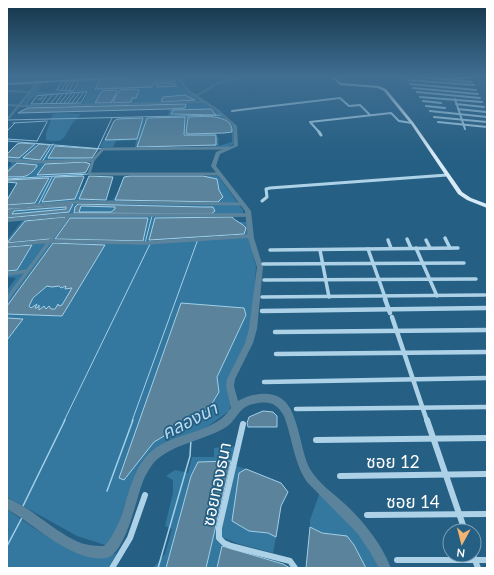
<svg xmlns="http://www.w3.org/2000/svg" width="494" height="575" font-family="Lato,'Noto Sans Thai',sans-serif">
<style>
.green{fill:#35789f;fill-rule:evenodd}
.water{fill:#5b849c;stroke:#a2cfe8;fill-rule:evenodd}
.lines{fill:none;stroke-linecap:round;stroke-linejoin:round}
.stream-far1{stroke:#a2cfe8;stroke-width:1}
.stream{stroke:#a2cfe8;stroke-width:1.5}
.canal-far2{stroke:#5b849c;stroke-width:2}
.canal-far1{stroke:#5b849c;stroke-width:3}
.canal{stroke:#5b849c;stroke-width:3.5}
.river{fill:#5b849c;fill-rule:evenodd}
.street-far4{stroke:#add2e7;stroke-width:2}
.street-far3{stroke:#add2e7;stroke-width:3}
.street-far2{stroke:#add2e7;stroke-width:3.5}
.street-far1{stroke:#add2e7;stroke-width:4.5}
.street{stroke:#add2e7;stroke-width:6}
.secondary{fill:#d7eaf6;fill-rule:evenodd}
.labels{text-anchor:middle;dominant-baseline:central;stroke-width:3.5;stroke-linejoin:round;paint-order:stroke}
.near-street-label{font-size:17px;fill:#fff;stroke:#255f83}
.near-water-label{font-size:18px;font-style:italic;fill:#b9dbef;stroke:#255f83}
</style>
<rect width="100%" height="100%" fill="#255f83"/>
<g class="green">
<path d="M150,76L99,89L146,87L152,86L156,82H172L163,78V77L165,76L164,78H168L170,76H176L180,86L185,90L208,104L233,126L234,144L228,147L201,146L216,145V137H218L219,146L232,142V128L219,117L188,118L216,135L184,134L185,118H168L169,109L184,108L186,104L21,107L38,83L44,82L37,92H54L60,81H62L57,90L58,92L74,91L81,80L151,76H160ZM89,91L82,105H31L28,103L34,96ZM211,109L216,115L171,116L172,111L173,110Z"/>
<path d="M58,113L81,114C78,118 75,120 72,124C64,137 65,144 46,140V134L53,114Z"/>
<polygon points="143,118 147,118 137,147 135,147 136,140 116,141 113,147 100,147 103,141 105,140 137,139"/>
<polygon points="35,144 39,144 23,158 40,160 50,145 55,146 48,158 92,158 92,160 48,160 42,162 7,159 7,157 19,158"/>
<path d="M7,160C35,163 63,161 91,161L90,164L84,162L45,164L38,175L83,173L86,172L84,177H55L42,202L75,199L79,190L84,189L79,199L113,200L120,189L116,200L218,202L223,197L219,190L217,179L203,176H218L243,210L244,217L155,218L150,240L243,234L246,228L244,225L237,222H247L249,238L256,266L254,300L250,333L227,380L231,403L229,411L204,429L162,448L141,469L125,504L117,529L105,545L77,536L7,497V340L22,320L7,318V314L62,316L104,245L53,243L7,306V290L16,278L7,277V271L17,270L31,245L7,247V240L22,221L7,222V218L68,212L73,204L7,209V205L35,203L49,178L7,180V177L30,175L37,166L17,163L7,172V169L12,164ZM78,204L203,207H213L211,214L74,213ZM70,218L143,241L55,239ZM246,315L217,377L219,392L208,410L154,442Z"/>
<polygon points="81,206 115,207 115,209 111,212 79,212"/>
<polygon points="65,207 66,209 11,215 14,211"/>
<path d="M66,285L67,288H72C65,303 63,308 47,309C41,309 39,310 35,308L36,305L31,308L29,306L33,299L47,286Z"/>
<polygon points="233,446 240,449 236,466 246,469 239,473 249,531 268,533 276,537 273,553 239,544 224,538 217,568 206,568 231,461 198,462 191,476 166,568 153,568 165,554 172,529 165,526 173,493 173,480 166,476 175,470 188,473 192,457 214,457 214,448"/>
<polygon points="320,492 371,545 381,568 366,568 354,545 332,534 322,533 310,527 310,520"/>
<path d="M7,509C27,524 72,555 96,557C103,558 111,555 117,553L108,568H7V533L9,529L7,528Z"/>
</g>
<g class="water">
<polygon points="160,76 164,76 163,78 173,78 175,81 161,83 173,83 177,86 157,87 157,83 159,82 156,82 152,85 152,87 95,89 101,79"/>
<polygon points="120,90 136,89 139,90 136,98 132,98 131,102 114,103 113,101"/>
<polygon points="102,91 117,90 117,91 111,103 95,103"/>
<polygon points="185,95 195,100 163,102 161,101 163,97"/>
<polygon points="186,104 185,108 169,109 18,113 27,108"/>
<polygon points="211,109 216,115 171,114 173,110"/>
<polygon points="185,117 184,135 216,135 216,145 137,147 147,118"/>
<path d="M188,117C199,117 233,112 232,132L224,133L188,134L186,133Z"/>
<polygon points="143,118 137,139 105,140 114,121 117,119"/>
<polygon points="21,143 35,144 19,158 7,157 7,154 17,144"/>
<polygon points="39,144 50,145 40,160 23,158"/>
<polygon points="55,146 98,149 92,158 48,158"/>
<polygon points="84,162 90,164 86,172 83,173 37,175 45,164"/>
<path d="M17,163L37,165V166C27,180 23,176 7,177V172Z"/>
<polygon points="83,176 84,177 75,199 42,202 55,177"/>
<polygon points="89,176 113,177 106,200 79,199"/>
<polygon points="130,176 203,176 217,179 219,190 223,197 218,202 115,200 124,177"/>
<polygon points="49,178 35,203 7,205 7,200 17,183 7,182 7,180"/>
<path d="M69,203L73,204L69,212L7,218V209ZM66,207V209L12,214L14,211Z"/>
<path d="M78,204L203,207H213L215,211L211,214L74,213L75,207ZM81,206L115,207V209L111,212H79Z"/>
<polygon points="64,217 65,219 50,239 7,243 25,221"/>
<path d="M232,217C236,222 243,223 246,228L244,234L149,240L155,218Z"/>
<polygon points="70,218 148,218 143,241 55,239"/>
<path d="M53,243L105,245L62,316L7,314V306ZM47,286L52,287L59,286L61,288L66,286L65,289L72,288L62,305L59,306L58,304L55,309H51L49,306L46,309L44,306L39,310V305L37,308H35L37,304L31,308L29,306L33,298Z"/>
<polygon points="32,245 17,270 7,271 7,247"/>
<polygon points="181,303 244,308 246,315 217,377 219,392 208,410 154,442 124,480 119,478"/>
<polygon points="7,318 23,319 7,340"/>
<polygon points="263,411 273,412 277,416 277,427 248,427 247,423 249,417"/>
<polygon points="231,461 206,568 166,568 191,476 198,462"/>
<polygon points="246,469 281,483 288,492 281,506 276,537 268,533 249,531 232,521 239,473"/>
<polygon points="310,527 322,533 347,536 354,545 366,568 306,568"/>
<polygon points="222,546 283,564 290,568 217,568"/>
</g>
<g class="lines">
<g class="stream-far1">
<polyline points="111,77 130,76"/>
<polyline points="102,78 107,77"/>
<polygon points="63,81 79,81 73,91 57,90"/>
<polyline points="61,91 66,82"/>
<polyline points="65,91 70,81"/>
<polyline points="69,91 74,81"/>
<polygon points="87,92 81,103 31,104 37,96"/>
<polyline points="38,99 41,99 43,96"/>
<polyline points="46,103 53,94"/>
<polyline points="51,103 59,93"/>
<polyline points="56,103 63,93"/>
<polyline points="60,103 68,93"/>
<polyline points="64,103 72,93"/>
<polyline points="68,103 75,93"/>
<polyline points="72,103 79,93"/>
<polyline points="76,103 83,93"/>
<polyline points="41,104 47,95"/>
<polyline points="7,120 223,115"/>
<polyline points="13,123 47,121"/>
<polyline points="7,131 15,123"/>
<polyline points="7,139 37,141"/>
<polyline points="7,141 103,149"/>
<polyline points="37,141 47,122"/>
<polyline points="98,148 112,118"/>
<polyline points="42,162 53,144"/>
<polyline points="7,179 89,174"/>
<polyline points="38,205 52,177"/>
<polyline points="145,243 152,216"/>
<polyline points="64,421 151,242"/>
<polyline points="132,421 198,239"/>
</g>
<g class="stream">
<polyline points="107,491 133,420"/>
<polyline points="21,510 65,420"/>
<polyline points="7,546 25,512"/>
<polyline points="158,568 190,456 191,439"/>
</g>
<g class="canal-far2">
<polyline points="7,76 42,76"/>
<polyline points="7,91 30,92"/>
<polyline points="194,95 198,95 218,83 249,76"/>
<polyline points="7,105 25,106 205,102"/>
<polyline points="7,120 43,76"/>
</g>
<g class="canal-far1">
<polyline points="7,160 36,162 93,160 89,174 219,174"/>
<polyline points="93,160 103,149 229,148"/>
<polyline points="13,207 76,202 242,204"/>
</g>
<g class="canal">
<polyline points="7,207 27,206"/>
<polyline points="7,220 67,215 248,215"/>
<polyline points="7,245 51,241 145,243 250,236"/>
<polyline points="7,274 28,271"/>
<polyline points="7,299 69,215"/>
</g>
<path class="river" d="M175,76H179L189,90L218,109L237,126L238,146L220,154L216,166L251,211L254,238L263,267L257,329L253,343L235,379L234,386L238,401C250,394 270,390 282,399C299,411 300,451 310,469C318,483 333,493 345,504C364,522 381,543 391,568H379L370,552L358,534L307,482C294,463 292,437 284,416C276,402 268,401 253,404C242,406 238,415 231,423C227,427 223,429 219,431C197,442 167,446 152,465C148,471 144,477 142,484C136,500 125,555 106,558C73,563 34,524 7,509V498C32,508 51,529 76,541C84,545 94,546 104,546C128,520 124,485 145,458C163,435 198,436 221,419C225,416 228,412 231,408L226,386L227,379L245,343L249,329L257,267L248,238L245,211L211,166L216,152L234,145L233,126L215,110L187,92Z"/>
<g class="street-far4">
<polyline points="410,76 472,82"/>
<polyline points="456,78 471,78"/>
<polyline points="407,80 474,85"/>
<polyline points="7,84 147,76"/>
<polyline points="410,84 476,90"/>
<polyline points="413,88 478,94"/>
<polyline points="417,92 480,98"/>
<polyline points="420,97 482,102"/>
<polyline points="455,99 465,129"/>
<polyline points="423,101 441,103"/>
<polyline points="456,104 484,107"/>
<polyline points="426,106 445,108"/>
<polyline points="458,109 486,112"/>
<polyline points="232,111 340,98 349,106 360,105 370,115"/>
<polyline points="430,111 487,117"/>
<polyline points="434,117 487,122"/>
<polyline points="438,122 487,127"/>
<polyline points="320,133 310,122 391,113 399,121 412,123"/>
</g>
<g class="street-far3">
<polyline points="319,132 321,135"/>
<polyline points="262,201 267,197 266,189 270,188 447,175"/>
</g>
<g class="street-far2">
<polyline points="445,238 450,248"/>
<polyline points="407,239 411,248"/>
<polyline points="388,240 391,248"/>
<polyline points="426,240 430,248"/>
<polyline points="416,248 437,296"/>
<polyline points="368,249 386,300"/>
<polyline points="270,250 458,248"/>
<polyline points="320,250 329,297"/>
<polyline points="263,264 464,263"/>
<polyline points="264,280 476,279"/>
<polyline points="262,297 485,295"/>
</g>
<g class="street-far1">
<polyline points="385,299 390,313"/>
<polyline points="262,311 487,308"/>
<polyline points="392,317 427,421"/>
<polyline points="275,332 487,330"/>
<polyline points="276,354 487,352"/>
<polyline points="264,382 487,378"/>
<polyline points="296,409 487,407"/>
</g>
<g class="street">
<polyline points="427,420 465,531"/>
<polyline points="243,424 219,528 219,538 224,543 231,546 290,561 295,568"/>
<polyline points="316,440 487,438"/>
<polyline points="340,476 487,474"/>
<polyline points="367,515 487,514"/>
<polyline points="473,555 478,568"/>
<polyline points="397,560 487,560"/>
<polyline points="112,568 130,538 145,495"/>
</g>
<polygon class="secondary" points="330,76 333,76 341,83 379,86 386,89 413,122 462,192 471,198 487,204 487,208 467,200 458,194 411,124 384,91 378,88 340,85"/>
</g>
<linearGradient id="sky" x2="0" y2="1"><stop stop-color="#143448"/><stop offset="0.49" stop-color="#406f93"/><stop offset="1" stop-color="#406f93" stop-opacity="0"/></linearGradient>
<rect width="494" height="156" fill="url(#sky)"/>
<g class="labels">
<g class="near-street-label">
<text x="393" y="461">ซอย 12</text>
<text transform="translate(216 484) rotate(-78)">ซอยทองธนา</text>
<text x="413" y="501">ซอย 14</text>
</g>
<g class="near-water-label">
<text transform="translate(189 420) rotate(-27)">คลองนา</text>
</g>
</g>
<rect width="494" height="575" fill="none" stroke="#ffffff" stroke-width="16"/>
<g transform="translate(462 543) rotate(187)"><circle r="19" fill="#255f83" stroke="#7c9fb5"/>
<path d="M0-3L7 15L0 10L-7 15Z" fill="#f1b571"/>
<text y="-6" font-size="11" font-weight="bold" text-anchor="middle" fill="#ffffff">N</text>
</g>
</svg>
